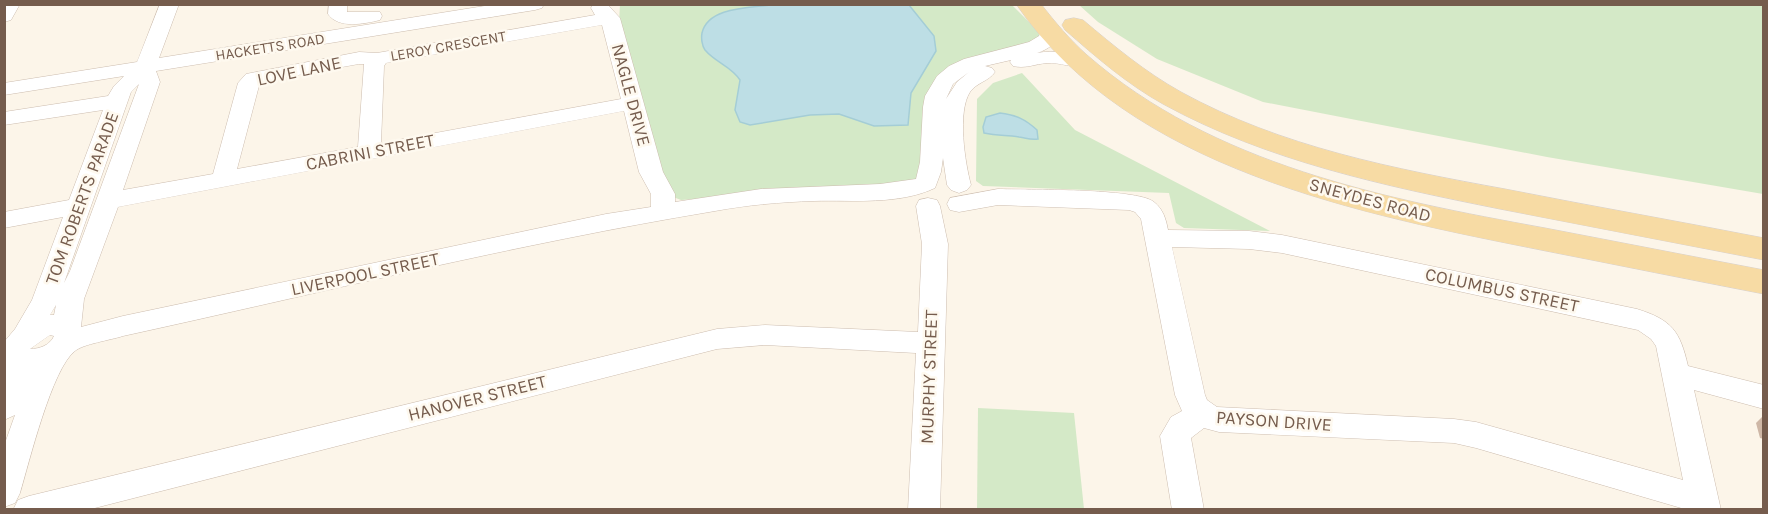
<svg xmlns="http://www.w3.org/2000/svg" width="1768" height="514" font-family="Karla,sans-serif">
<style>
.green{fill:#d4e9c7}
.water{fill:#bddee5;stroke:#a4cdd6;stroke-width:1.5}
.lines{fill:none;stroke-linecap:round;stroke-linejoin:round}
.minor-casing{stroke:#cdbdaf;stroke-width:1}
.major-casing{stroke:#d8d1cd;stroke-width:1}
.minor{fill:#fff;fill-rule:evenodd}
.major{fill:#f7dba4;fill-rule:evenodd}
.wall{fill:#ceb7a6}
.labels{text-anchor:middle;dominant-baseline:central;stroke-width:5;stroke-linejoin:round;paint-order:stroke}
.far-street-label{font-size:15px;fill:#755c4d;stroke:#fef9ef}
.street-label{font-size:18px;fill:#755c4d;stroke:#fef9ef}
</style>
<rect width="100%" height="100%" fill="#fcf5e9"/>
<g class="green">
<polygon points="620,4 1012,5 1041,34 1041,39 952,71 918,183 681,200 668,195 619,23"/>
<polygon points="1079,5 1763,5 1763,194 1547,157 1263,102 1157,59 1098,22"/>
<polygon points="1022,73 1075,130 1270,231 1184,228 1176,223 1169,193 983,186 976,181 977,99 993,83"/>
<polygon points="978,408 1074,413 1084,509 977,509"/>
</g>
<g class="water">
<path d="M770,5H909L934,36L936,51L911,93L908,125L874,126L839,114L810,115L750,125L740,122L735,110L740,80C731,66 716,63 705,50C702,46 701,38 702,33C708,7 749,8 770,5Z"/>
<path d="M1000,113C1016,115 1025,119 1037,130L1038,139C1029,140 1027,138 1019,137C1007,135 998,136 984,133L983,127L986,117Z"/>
</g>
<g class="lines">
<defs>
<g id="minor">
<polygon points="4,4 20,4 11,20 4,22"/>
<path d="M160,4H179L159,58L497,4H544L542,8L535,10L156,71L160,82L123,190L213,174L238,83L246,74L359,52L377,53L595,15L591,8L593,4H607L620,18L663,172L675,194V202L761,189L880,184L916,179L920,162L923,107L925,96L937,76L949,66L964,59L1029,42L1039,36L1043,27H1057L1060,31C1057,43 1049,49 1037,53C1053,50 1070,53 1086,57L1089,61L1086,65C1073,69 1060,62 1047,63C1035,64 1025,69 1013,66L1010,62L1011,60L985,66L992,68L995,72C989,81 976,83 970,92C957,112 965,163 971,185L967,190L959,193L951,190L947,185L943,158L941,172L935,188C899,205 853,200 814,201C781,202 747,205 715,211C516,244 320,293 123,336C111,340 83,344 75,351C52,368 29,463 20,493L15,503L4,507V446L15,415L4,420V342L15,329L32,300L63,217L4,228V212L69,200L103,110L4,125V112L108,96L114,86L124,76L4,95V83L137,62ZM602,25L621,99L381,143L384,66L386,63ZM359,64H364L358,147L237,169L260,82ZM969,72L957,82L946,99L953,84ZM139,84L70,271L64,283L131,92ZM624,111L639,172L651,194V207L606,214L123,316L81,327L84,299L118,207ZM56,305L54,315H50ZM50,335L54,336C50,345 40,349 30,349Z"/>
<path d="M329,4H347V12H380L382,16L380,20C364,24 338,29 328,14Z"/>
<path d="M998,189C1025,190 1137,188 1154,202C1163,209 1166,219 1168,230L1249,231L1282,235L1637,309C1672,320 1680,331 1688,366L1764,385V409L1694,390L1721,510H1688L1476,448L1454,443L1219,432L1204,428L1191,438L1204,510H1172L1160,436L1171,417L1182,411L1175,395L1141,219L1135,212L1129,210L998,205L959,212L950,210L947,204L950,198ZM1172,247L1249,249L1282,253L1638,330L1651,339L1656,346L1683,480L1476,422L1454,419L1217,407L1207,400L1205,395Z"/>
<polygon points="928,198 937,200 940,206 948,244 940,510 908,510 916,353 765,345 717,349 87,510 13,510 18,500 29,496 717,329 765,325 918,332 922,244 916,206 919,200"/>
</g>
<g id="major">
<path d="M1016,4H1041C1055,22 1070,40 1087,55C1213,165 1385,199 1545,228C1618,242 1690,256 1764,270V294C1691,280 1618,265 1546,251C1361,214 1130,170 1016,4Z"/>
<path d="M1074,18L1083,20C1114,46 1145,72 1181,92C1281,147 1395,169 1505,189C1591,206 1677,221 1764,238V260C1676,243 1588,226 1500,209C1385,186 1267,161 1163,104C1127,84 1096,57 1065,30L1062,25L1065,20Z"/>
</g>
</defs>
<use href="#minor" class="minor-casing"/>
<use href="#major" class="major-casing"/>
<use href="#minor" class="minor"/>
<use href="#major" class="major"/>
</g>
<polygon class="wall" points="1764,415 1764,439 1760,438 1756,423"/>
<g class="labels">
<g class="far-street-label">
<text transform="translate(448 46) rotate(-10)">LEROY CRESCENT</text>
<text transform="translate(270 47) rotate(-9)">HACKETTS ROAD</text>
</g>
<g class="street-label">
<text transform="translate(299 71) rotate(-12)">LOVE LANE</text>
<text transform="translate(631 95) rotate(75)">NAGLE DRIVE</text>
<text transform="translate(370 152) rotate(-11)">CABRINI STREET</text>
<text transform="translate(82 198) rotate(-70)">TOM ROBERTS PARADE</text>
<text transform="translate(1370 200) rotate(15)">SNEYDES ROAD</text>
<text transform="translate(365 274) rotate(-12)">LIVERPOOL STREET</text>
<text transform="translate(1502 290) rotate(12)">COLUMBUS STREET</text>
<text transform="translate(929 377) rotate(-88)">MURPHY STREET</text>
<text transform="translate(477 398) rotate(-14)">HANOVER STREET</text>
<text transform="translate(1274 421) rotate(4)">PAYSON DRIVE</text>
</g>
</g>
<rect width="1768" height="514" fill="none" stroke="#755c4d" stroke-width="12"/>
</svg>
